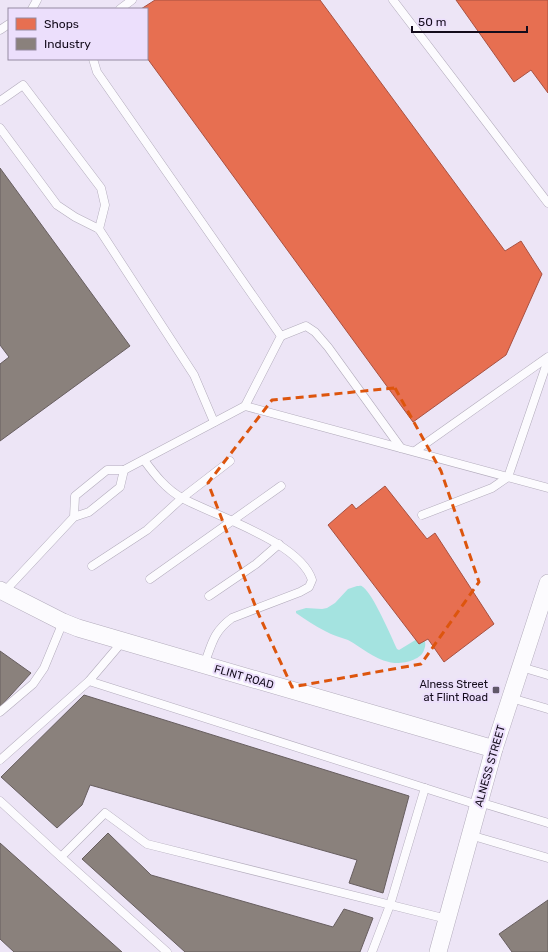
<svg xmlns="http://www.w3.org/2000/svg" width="548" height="952" font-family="Rubik,sans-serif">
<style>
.water{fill:#a4e3e0}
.shops{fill:#e76f51;stroke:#a85141}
.industry{fill:#8a817c;stroke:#675e5f}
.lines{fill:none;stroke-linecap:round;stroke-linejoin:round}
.service-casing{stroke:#b3acbc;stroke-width:9}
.minor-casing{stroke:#b3acbc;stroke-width:18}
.service{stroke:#fcfbfe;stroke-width:8}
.minor{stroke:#fcfbfe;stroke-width:17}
.marked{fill:none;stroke:#dd550d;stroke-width:3;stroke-dasharray:8 5;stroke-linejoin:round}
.poi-dot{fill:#605868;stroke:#ecdffc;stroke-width:1.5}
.labels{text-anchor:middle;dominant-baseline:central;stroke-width:4;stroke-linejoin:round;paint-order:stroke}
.street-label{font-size:11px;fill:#140c1c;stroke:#ecdffc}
.poi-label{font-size:11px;fill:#140c1c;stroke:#ecdffc;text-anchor:end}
</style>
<rect width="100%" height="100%" fill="#ede5f6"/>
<path class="water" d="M357,586C360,586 361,585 363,587C373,594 391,636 397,649L399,650L422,636C426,641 426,645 424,650C421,661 399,665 389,662C374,659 361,647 348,640C340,637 332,635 325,631C315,626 305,619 296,613V611L306,608L322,609L327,608L335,603L348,589Z"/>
<g class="shops">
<polygon points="155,0 320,0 505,251 521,241 542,274 506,355 413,422 147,58 147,9 141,9"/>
<polygon points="456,0 548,0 548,93 531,70 514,82"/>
<polygon points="385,486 427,539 435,533 494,624 444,662 428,639 419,644 328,525 352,504 356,509"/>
</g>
<g class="industry">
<polygon points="0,168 130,346 0,441 0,364 9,357 0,345"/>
<polygon points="0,651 31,673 0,707"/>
<polygon points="84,695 409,796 383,893 349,883 357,860 90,785 82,805 57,828 1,777"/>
<polygon points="108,833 151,875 333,927 344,909 373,918 360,952 185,952 82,859"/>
<polygon points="0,843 122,952 14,952 0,939"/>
<polygon points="548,900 548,952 512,952 499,934"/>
</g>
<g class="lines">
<defs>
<g id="service">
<polyline points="393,0 548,203"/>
<polyline points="32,9 37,0"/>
<polyline points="120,9 132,0"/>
<polyline points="0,30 9,24"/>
<polyline points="93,59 97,72 281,336 245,406"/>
<polyline points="0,101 23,85 101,188 105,205 99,229"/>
<polyline points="0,128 57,205 75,217 99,229 194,375 214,422"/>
<polyline points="281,336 306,326 315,332 328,347 401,448"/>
<polyline points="415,451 548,357"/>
<path d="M144,460C155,475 166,489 182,498C217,517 300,542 312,580L309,587L300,592L232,618C213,632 212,644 204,665"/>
<polyline points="124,470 245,406 548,488"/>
<polyline points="422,515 492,488 508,477 548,360"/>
<polyline points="92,566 147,530 182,498 230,461"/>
<polyline points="150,579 281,486"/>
<polyline points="4,592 74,517 89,512 120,487 124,470 107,470 75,496 74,517"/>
<polyline points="209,596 256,564 279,544"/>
<polyline points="521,667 548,675"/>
<polyline points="89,681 123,641"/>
<polyline points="511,698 548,709"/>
<polyline points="0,712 33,684 44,668 63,622"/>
<polyline points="0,760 89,681 478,805"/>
<polyline points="0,801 61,857"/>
<polyline points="479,802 548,823"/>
<polyline points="470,835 548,858"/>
<polyline points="167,952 61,857 105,813 147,844 447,919"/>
<polyline points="372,952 390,905 425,788"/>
</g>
<g id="minor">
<polyline points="0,590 63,622 78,628 494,749"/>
<polyline points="438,952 494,749 548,583"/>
</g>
</defs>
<use href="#service" class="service-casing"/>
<use href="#minor" class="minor-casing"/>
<use href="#service" class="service"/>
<use href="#minor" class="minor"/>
</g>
<path class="marked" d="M395,388L441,471L479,582L421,664L292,687L258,613L208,483L272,400Z"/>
<rect class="poi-dot" x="492" y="686" width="8" height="8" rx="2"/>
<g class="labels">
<g class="street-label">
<text transform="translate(244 677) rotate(16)">FLINT ROAD</text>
<text transform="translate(490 766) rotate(-74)">ALNESS STREET</text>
</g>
<g class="poi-label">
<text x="488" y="684">Alness Street<tspan x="488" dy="13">at Flint Road</tspan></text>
</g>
</g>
<rect x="8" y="8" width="140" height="52" fill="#ecdffc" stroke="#968ba2"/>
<rect x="16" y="18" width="20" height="12" fill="#e76f51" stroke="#968ba2"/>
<text x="44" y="28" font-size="12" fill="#140c1c">Shops</text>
<rect x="16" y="38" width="20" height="12" fill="#8a817c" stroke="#968ba2"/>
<text x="44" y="48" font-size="12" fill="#140c1c">Industry</text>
<path d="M412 26v6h115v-6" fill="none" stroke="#140c1c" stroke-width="2"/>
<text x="418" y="26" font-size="12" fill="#140c1c" stroke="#ecdffc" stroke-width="3" paint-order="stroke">50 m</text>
</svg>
